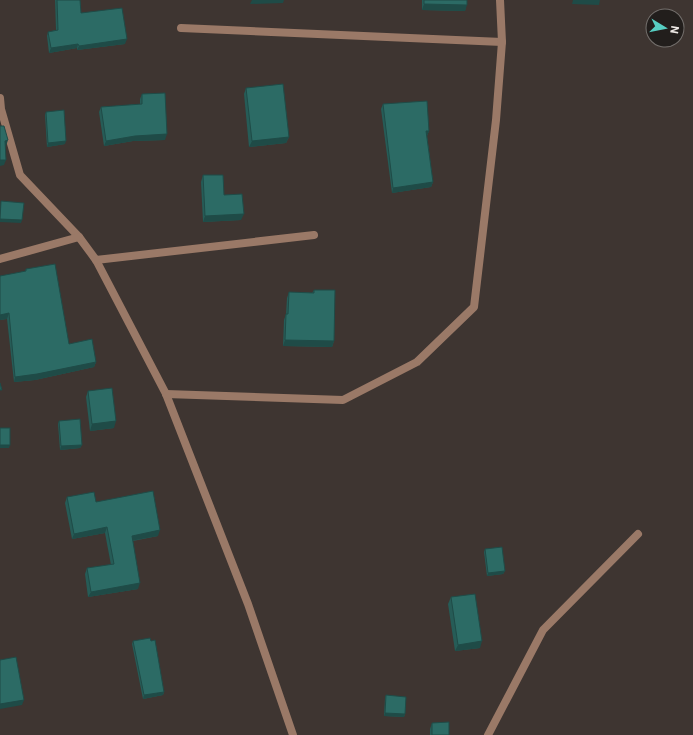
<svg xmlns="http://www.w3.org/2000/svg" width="693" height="735" font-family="Roboto,sans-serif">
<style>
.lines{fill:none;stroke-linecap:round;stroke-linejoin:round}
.street{stroke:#9a7967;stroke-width:8}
.wall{fill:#265c57}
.shaded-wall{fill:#1f4b47}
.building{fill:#2c6b65;stroke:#1f4b47}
</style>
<rect width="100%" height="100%" fill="#3e3531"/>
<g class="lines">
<g class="street">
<polyline points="181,28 502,42"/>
<polyline points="0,98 1,109 20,175 79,237 96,260 166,394 248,604 293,735"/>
<polyline points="0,259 79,237"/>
<polyline points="96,260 314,235"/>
<polyline points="166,394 343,400 417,362 474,307 496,120 502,42 500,0"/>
<polyline points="488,735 543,630 638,534"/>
</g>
</g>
<g class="wall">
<polygon points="55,0 80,0 81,13 125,44 77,50 77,48 49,53 47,36 48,32 56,30"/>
<polygon points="422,0 467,0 465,11 422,10"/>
<polygon points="246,88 289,137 286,143 249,147 244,94"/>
<polygon points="142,94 165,140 133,141 104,146 99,112 101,107 140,104 140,99"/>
<polygon points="383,104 429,131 427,136 433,182 431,187 392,193 381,109"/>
<polygon points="46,112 65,144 47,147 45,115"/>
<polygon points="203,175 224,195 241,220 203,222 201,182"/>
<polygon points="26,269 69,344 96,362 94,367 35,380 14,382 7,319 0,320"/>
<polygon points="314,290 334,341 332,347 283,346 284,320 286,314 287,298 289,292 312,293"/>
<polygon points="88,391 114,428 90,431 86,397"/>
<polygon points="59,421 82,445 80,448 60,450 58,424"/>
<polygon points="67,497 96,502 158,536 133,541 138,589 88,597 85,574 87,568 111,565 105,533 72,539 65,503"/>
<polygon points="485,549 505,571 503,574 487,576 484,552"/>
<polygon points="451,597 480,648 455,651 448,604"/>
<polygon points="133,641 164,692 163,695 143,699 132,644"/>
<polygon points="386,695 405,714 404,717 384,716 385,698"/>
<polygon points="432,723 449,735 430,735 430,729"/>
</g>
<g class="shaded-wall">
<polygon points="252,0 284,0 283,3 250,4"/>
<polygon points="573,0 600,0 599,5 572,4"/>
<polygon points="424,4 467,5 465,11 422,10"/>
<polygon points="127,39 125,44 77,50 79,46"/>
<polygon points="78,44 77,48 49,53 51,48"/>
<polygon points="426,131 429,131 427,136 424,136"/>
<polygon points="167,134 165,140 133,141 104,146 106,141 135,136"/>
<polygon points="289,137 286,143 249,147 252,141"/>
<polygon points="8,140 6,146 3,146 5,141"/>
<polygon points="66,141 65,144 47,147 48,143"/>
<polygon points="0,160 6,160 4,165 0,166"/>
<polygon points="433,182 431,187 392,193 393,188"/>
<polygon points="244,214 241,220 203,222 205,216"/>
<polygon points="0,219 22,220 21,223 0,222"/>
<polygon points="9,313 7,319 0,320 0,315"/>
<polygon points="285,340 334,341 332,347 283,346"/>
<polygon points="96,362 94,367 35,380 14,382 15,377"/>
<polygon points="116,421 114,428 90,431 92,424"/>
<polygon points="0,445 10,445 9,448 0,448"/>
<polygon points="82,445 80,448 60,450 61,446"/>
<polygon points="107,527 105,533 72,539 74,534"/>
<polygon points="160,530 158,536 130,541 132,536"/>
<polygon points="505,571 503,574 487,576 488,573"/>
<polygon points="140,583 138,589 88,597 91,592"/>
<polygon points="482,641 480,648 455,651 458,645"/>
<polygon points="164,692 163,695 143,699 144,695"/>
<polygon points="24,700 22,705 0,709 0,704"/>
<polygon points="385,713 405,714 404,717 384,716"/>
</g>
<g class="building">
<polygon points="57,0 80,0 81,13 122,8 127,39 79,46 78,44 51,48 48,32 58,30"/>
<polygon points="424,0 467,0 467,5 424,4"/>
<polygon points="283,84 289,137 252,141 246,88"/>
<polygon points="165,93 167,134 135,136 106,141 101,107 142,104 142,94"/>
<polygon points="427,101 429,131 426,131 433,182 393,188 383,104"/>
<polygon points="64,110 66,141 48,143 46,112"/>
<polygon points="0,126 4,126 8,140 5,141 6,160 0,160"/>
<polygon points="203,175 223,175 224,195 242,194 244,214 205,216"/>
<polygon points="1,201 24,203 22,220 0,219"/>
<polygon points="55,264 69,344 92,339 96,362 37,374 15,377 9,313 0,315 0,276 26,271 26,269"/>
<polygon points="314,290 335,290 334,341 285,340 286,314 288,314 289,292 314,293"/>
<polygon points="0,383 2,390 0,390"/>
<polygon points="112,388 116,421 92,424 88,391"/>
<polygon points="80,419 82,445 61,446 59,421"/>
<rect x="0" y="428" width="10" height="17"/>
<polygon points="153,491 160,530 132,536 140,583 91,592 87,568 114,564 107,527 74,534 67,497 94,492 96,502"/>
<polygon points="502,547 505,571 488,573 485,549"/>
<polygon points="475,594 482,641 458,645 451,597"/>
<polygon points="150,638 151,641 155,640 164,692 144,695 133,641"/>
<polygon points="16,657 24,700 0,704 0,660"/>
<polygon points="386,695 406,697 405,714 385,713"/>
<polygon points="449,722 449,735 432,735 432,723"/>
</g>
<g transform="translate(665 28) rotate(100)"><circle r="19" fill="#221e1c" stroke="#736f6c"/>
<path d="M0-3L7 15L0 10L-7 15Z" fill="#57cec2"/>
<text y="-6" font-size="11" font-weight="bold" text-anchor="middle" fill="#ede8e5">N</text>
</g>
</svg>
